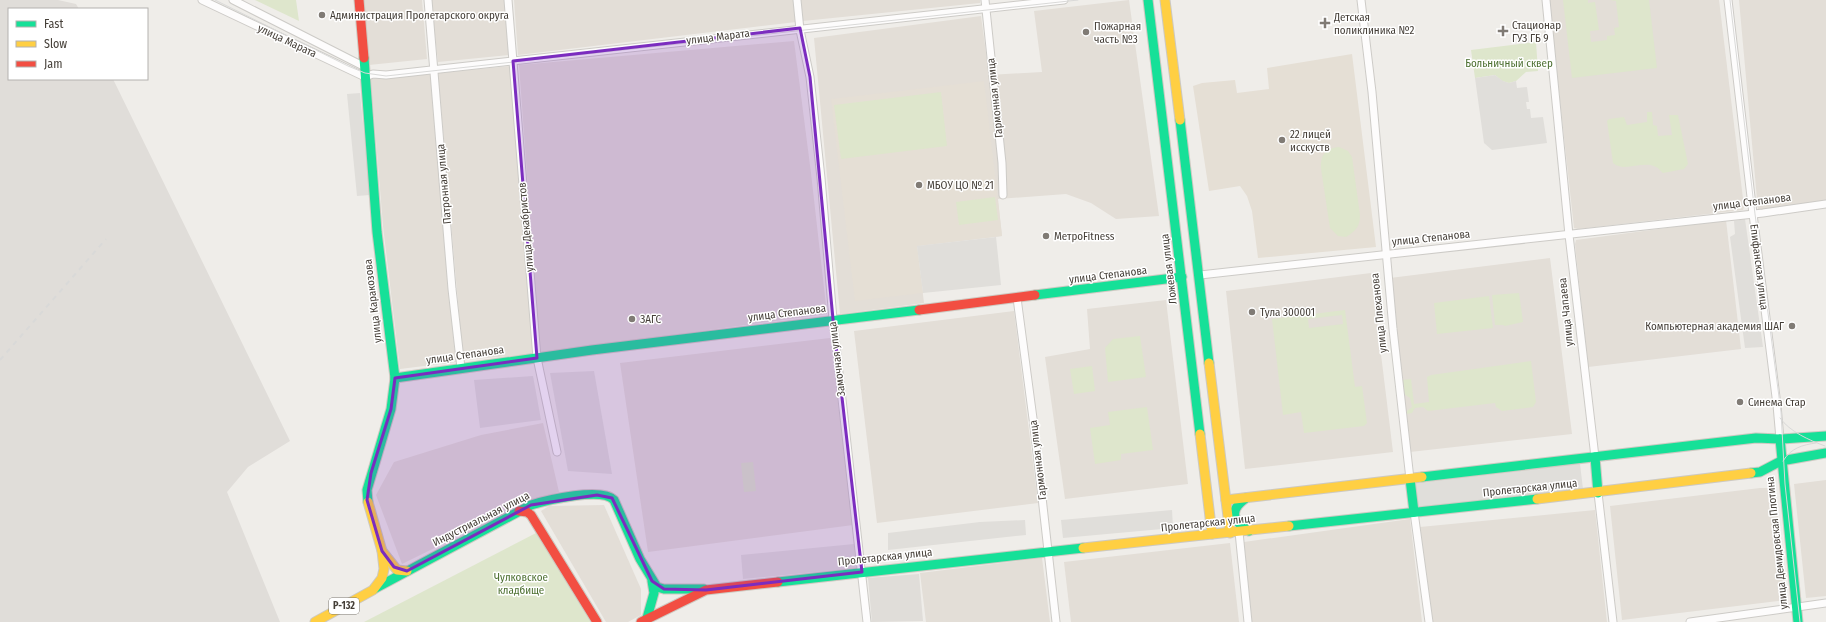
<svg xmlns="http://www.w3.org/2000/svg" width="1826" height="622" font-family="'Fira Sans Condensed',sans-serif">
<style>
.residential{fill:#e3ded7}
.industrial{fill:#e0ddd9}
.education{fill:#e5dfd5}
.green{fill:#dee6cc;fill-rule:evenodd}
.parking{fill:#e0deda}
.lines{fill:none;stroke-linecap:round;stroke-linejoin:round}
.street-casing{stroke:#cdcbc7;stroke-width:9}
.fast-casing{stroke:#cdc9c1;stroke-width:11}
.slow-casing{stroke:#cdc9c1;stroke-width:11}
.jam-casing{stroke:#cdc9c1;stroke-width:11}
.street{stroke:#fdfcfc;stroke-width:7}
.fast{stroke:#16e098;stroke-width:9}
.slow{stroke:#ffcf43;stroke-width:9}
.jam{stroke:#f24e42;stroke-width:9}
.tram{stroke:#d9d9d8;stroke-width:1}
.rail{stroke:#d9d9d8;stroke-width:2;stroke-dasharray:5 5;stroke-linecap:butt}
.marked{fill:#7b2cbf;fill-opacity:0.2;stroke:#7b2cbf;stroke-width:3;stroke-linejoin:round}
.poi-dot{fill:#807b75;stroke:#fff;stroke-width:1.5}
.labels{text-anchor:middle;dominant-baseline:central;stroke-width:3;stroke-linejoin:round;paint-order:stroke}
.shield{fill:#fff;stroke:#7c7873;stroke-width:1}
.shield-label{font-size:10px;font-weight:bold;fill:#443e37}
.poi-label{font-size:11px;fill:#443e37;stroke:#fff;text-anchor:start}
.street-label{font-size:11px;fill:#443e37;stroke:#fff}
.park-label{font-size:11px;fill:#4c6f30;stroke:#fff}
</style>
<rect width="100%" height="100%" fill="#efede9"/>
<g class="residential">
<polygon points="364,0 422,0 427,59 369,65"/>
<polygon points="431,0 505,0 509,55 438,62"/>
<polygon points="514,0 794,0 796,22 518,55"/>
<polygon points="801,0 980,0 980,3 803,21"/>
<polygon points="1129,0 1159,216 1116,219 1091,203 1066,194 998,199 1002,236 917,246 924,303 840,314 814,38 981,16 989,75 1042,72 1034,11"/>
<polygon points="1549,0 1719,0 1744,207 1743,210 1578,229 1574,228"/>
<polygon points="1739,0 1826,0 1826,201 1758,210"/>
<polygon points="794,41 811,173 827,314 540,353 519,65"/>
<polygon points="510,66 534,354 463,360 438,73"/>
<polygon points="433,74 456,362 400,369 383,226 371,79"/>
<polygon points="1726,220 1741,349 1588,367 1575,244 1576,240"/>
<polygon points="1550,258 1572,434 1410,452 1390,278"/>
<polygon points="1371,273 1393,452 1245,469 1226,291"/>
<polygon points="1166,300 1188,484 1065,499 1045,357 1090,349 1087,309"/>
<polygon points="1014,311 1038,503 877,523 854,331"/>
<polygon points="830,338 853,525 648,552 620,363"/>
<polygon points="543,423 559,492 532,500 402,564 376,495 394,462 481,435"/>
<polygon points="1826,480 1826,596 1806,598 1794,484"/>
<polygon points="1760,488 1775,488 1787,600 1622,620 1610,506"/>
<polygon points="604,505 641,589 641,615 628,622 606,622 541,511 549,506"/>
<polygon points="1595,510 1607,622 1432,622 1420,527"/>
<polygon points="1410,519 1422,622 1252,622 1244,542"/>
<polygon points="1230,543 1239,622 1071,622 1064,562"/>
<polygon points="1042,558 1050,622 926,622 920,573"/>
</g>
<g class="industrial">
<polygon points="0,0 58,0 76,4 79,9 9,9 9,79 113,79 290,441 248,467 227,492 280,622 0,622"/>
<polygon points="919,574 923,621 872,622 868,578"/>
</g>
<g class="education">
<polygon points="1352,54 1376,247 1258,258 1252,211 1247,196 1240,186 1209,191 1193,86 1202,83 1235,80 1237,93 1269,89 1267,68"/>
<polygon points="984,81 1002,236 917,246 923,293 855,301 831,99"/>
</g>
<g class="green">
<polygon points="255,0 296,0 299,21"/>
<polygon points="1563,0 1588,0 1588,3 1595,2 1599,30 1590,31 1591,42 1607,40 1607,36 1615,35 1614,28 1619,27 1616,1 1610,0 1649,0 1657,68 1572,78"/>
<polygon points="1536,42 1538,71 1526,72 1516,81 1509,83 1502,81 1495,75 1475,78 1471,50"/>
<polygon points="941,92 947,146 841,159 834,105"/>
<path d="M1647,112H1652L1653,125L1657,126L1658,136L1672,135L1669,115H1678L1688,164L1684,169L1663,173C1660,171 1659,168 1656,167C1643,160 1624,173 1613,163L1607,121L1609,119L1624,117L1627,125L1647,122Z"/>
<path d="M1339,147L1348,151L1352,157L1360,215C1360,226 1356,231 1346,237L1338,236L1330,228L1321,169C1320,156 1325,148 1339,147Z"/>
<polygon points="995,197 998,220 959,225 956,202"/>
<polygon points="1519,293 1523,322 1505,326 1503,325 1495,325 1492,295"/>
<polygon points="1489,296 1493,328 1437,334 1434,303"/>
<path d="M1345,310L1355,387L1362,386L1367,423L1364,426L1304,433L1301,412L1283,415L1272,319ZM1342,315L1343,324L1309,328L1308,319Z"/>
<polygon points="1140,336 1146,377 1108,382 1105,348 1113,339"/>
<polygon points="1531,361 1536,402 1533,407 1502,411 1496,407 1495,403 1428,411 1423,407 1415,408 1412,413 1407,414 1407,411 1412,407 1410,398 1404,394 1402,380 1411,379 1414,404 1429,402 1427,377 1431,375"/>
<polygon points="1092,366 1095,391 1074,394 1070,369"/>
<polygon points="1147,407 1153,450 1121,454 1121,460 1095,464 1090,428 1110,425 1108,412"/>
<polygon points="753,462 756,491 744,492 741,463"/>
<polygon points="536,533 592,622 364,622"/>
</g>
<g class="parking">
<polygon points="1495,75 1503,81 1509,83 1516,81 1517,88 1527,87 1529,102 1526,102 1527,109 1530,109 1531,118 1543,117 1547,143 1492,150 1484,143 1475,78"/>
<polygon points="360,93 370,195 357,196 347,94"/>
<polygon points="1745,219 1763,347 1745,348 1730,237 1735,234 1734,221"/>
<polygon points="996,237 1001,285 923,293 917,246"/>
<polygon points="594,371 612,474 568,471 550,373"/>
<polygon points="533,376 541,420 480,428 474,380"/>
<polygon points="1580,464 1583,489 1417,507 1415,483"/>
<polygon points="1172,510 1173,528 1063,538 1061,520"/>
<polygon points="1025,520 1026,535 888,550 888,533 980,522"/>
<polygon points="854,544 856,568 743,579 741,555"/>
</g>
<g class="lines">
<defs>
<g id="street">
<polyline points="202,0 365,77 373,74 386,75 1064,0"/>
<polyline points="233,0 365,67"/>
<polyline points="428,0 452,289 461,368"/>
<polyline points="508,0 537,358 557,452"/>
<polyline points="797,0 800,30 810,77 821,178 833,319 867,622"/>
<polyline points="985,0 1002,163 1003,195"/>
<polyline points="1361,0 1372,92 1393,329 1410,479"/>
<polyline points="1546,0 1569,235 1595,457"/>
<polyline points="1728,0 1753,214 1777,405 1780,439"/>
<polyline points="1200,275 1763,213 1826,204"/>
<polyline points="1017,298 1034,426 1056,622"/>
<polyline points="1598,493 1613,622"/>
<polyline points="1414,512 1429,622"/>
<polyline points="1239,532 1248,622"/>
<polyline points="1690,622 1826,603"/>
</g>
<g id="fast">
<polyline points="1148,0 1200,434"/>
<polyline points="364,58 377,232 395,378 391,409 367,490 368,502"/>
<polyline points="1180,120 1209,363"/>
<polyline points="1035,295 1182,277"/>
<polyline points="395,378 592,350 919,310"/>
<polyline points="1780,439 1798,622"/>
<polyline points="1595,457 1598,493"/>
<polyline points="1751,473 1760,472 1781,461 1826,453"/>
<polyline points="1422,477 1756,438 1782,439 1826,436"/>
<polyline points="1410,479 1414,512"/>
<path d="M1246,498C1228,511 1233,521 1249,531"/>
<polyline points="1289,526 1537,499"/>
<polyline points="778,582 1083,548"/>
<path d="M374,589L531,505C547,500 602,487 614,500L640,559L657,587L664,589H704"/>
<polyline points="647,618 654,593 652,581"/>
</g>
<g id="slow">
<polyline points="1165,0 1180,120"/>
<polyline points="1209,363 1230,533"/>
<polyline points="1200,434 1212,534 1289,526"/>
<polyline points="1537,499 1751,473"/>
<polyline points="1226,500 1422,477"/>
<polyline points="1083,548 1212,534"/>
<polyline points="382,551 397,570 407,571"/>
<polyline points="315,622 373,590 382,578 384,569 382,551 368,502"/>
</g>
<g id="jam">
<polyline points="359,0 364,58"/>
<polyline points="919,310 1035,295"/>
<polyline points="519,511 527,512 531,515 597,622"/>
<polyline points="641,622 706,590 778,582"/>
</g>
</defs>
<use href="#street" class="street-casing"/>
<use href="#fast" class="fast-casing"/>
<use href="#slow" class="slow-casing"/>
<use href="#jam" class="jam-casing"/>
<use href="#street" class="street"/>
<use href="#fast" class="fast"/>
<use href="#slow" class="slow"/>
<use href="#jam" class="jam"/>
<g class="tram">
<polyline points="215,0 348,66 365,73 386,76 1078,0"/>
<polyline points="1730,0 1755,214 1781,412 1785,484 1800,622"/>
<path d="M1780,418C1790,432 1809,440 1825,446"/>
<path d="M1783,461C1791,448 1802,445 1816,443"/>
</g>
<polyline class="rail" points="0,360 106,239"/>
</g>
<path class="marked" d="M800,28L810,77L833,319L862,572L706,590L664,589L652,581L612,498L597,495L531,505L407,571L394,567L382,551L367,500L371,473L391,409L395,378L537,358L513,61Z"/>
<g class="poi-dot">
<circle cx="322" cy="15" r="4"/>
<path d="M1323 17h4v4h4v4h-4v4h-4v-4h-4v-4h4z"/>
<path d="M1501 25h4v4h4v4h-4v4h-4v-4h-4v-4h4z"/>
<circle cx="1086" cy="32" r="4"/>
<circle cx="1282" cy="140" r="4"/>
<circle cx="919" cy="185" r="4"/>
<circle cx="1046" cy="236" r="4"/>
<circle cx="1252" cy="312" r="4"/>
<circle cx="632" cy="319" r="4"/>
<circle cx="1792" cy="326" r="4"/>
<circle cx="1740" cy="402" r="4"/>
</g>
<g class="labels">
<rect class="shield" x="329" y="598" width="30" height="16" rx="3"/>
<g class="shield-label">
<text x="344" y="606">Р-132</text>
</g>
<g class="poi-label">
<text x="330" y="15">Администрация Пролетарского округа</text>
<text x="1334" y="17">Детская<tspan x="1334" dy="13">поликлиника №2</tspan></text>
<text x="1512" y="25">Стационар<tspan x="1512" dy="13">ГУЗ ГБ 9</tspan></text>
<text x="1094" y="26">Пожарная<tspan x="1094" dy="13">часть №3</tspan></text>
<text x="1290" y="134">22 лицей<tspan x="1290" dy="13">исскуств</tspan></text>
<text x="927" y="185">МБОУ ЦО № 21</text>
<text x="1054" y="236">МетроFitness</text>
<text x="1260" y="312">Тула 300001</text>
<text x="640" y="319">ЗАГС</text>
<text x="1784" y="326" text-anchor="end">Компьютерная академия ШАГ</text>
<text x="1748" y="402">Синема Стар</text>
</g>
<g class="street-label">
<text transform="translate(718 37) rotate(-7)">улица Марата</text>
<text transform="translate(287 41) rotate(25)">улица Марата</text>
<text transform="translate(995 98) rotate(-96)">Гармонная улица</text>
<text transform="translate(444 184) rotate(-95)">Патронная улица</text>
<text transform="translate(1752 202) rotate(-7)">улица Степанова</text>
<text transform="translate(526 227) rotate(-95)">улица Декабристов</text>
<text transform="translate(1431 238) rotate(-6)">улица Степанова</text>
<text transform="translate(1759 267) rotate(83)">Епифанская улица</text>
<text transform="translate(1169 269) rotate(-97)">Ложевая улица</text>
<text transform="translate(1108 275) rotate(-7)">улица Степанова</text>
<text transform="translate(373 301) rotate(-97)">улица Каракозова</text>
<text transform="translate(1566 312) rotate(-96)">улица Чапаева</text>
<text transform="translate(787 313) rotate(-7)">улица Степанова</text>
<text transform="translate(1379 313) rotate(-96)">улица Плеханова</text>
<text transform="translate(465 355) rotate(-8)">улица Степанова</text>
<text transform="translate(837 359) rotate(-97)">Замочная улица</text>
<text transform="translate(1038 460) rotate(-97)">Гармонная улица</text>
<text transform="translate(1530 488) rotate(-6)">Пролетарская улица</text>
<text transform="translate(481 519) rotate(-27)">Индустриальная улица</text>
<text transform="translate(1208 523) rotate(-6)">Пролетарская улица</text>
<text transform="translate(1777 543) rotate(-96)">улица Демидовская Плотина</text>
<text transform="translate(885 557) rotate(-6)">Пролетарская улица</text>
</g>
<g class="park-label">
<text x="1509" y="63">Больничный сквер</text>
<text x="521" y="577">Чулковское<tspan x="521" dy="13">кладбище</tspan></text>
</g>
</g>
<rect x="8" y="8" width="140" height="72" fill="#ffffff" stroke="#b4b2af"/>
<rect x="16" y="21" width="20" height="6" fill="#16e098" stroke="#b4b2af"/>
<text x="44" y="28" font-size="12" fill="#443e37">Fast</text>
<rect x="16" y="41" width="20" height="6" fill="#ffcf43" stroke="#b4b2af"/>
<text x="44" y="48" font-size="12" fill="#443e37">Slow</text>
<rect x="16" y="61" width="20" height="6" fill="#f24e42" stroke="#b4b2af"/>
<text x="44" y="68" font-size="12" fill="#443e37">Jam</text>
</svg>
